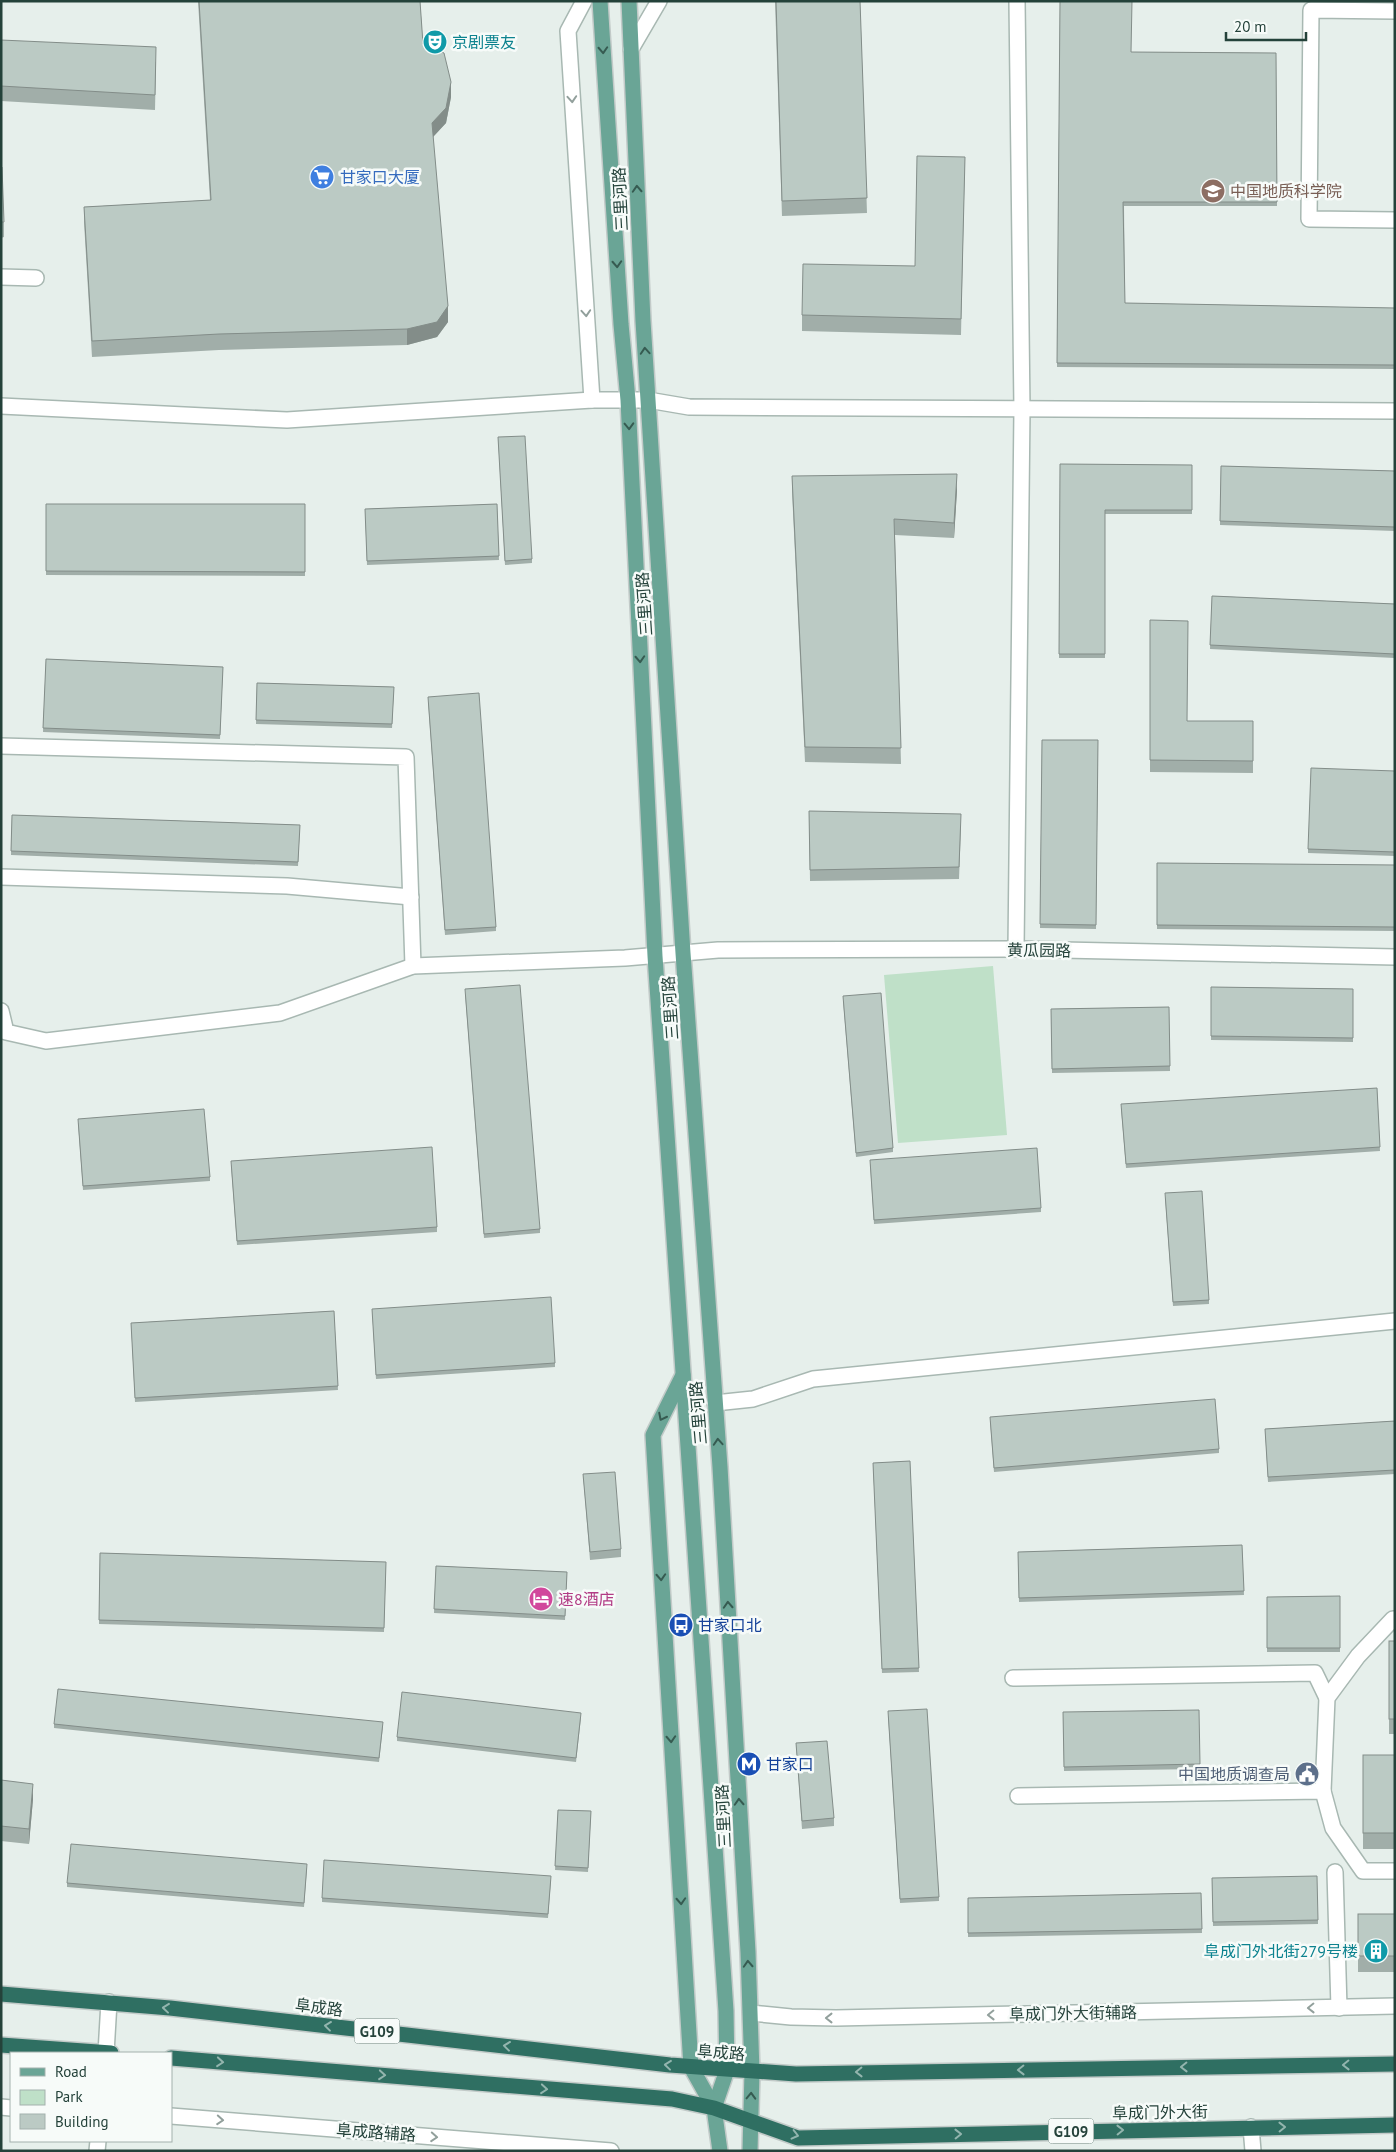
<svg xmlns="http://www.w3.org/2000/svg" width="1396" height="2152" font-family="'PT Sans','Noto Sans SC',sans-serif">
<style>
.green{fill:#bfe0c8}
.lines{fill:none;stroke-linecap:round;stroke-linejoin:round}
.minor-casing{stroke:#a8b8b2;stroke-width:18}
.major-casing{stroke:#c2cac8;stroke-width:18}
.highway-casing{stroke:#c2cac8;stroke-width:18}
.minor{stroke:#fff;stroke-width:15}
.major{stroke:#6aa596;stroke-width:15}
.highway{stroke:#2f6f62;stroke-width:15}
.wall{fill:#a1aea9}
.shaded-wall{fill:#838d89}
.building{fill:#bbcac4;stroke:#838d89}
.oneway{stroke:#365b51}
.oneway2{stroke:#92a09c}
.oneway3{stroke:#93b5ae}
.labels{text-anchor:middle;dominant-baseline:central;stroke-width:5;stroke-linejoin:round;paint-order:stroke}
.shield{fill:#f7fbf9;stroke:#637a73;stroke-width:1}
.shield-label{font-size:15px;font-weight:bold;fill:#24423a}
.culture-label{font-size:16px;fill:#0d838f;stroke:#f7fbf9;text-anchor:start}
.shop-label{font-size:16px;fill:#366cbe;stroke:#f7fbf9;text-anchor:start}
.education-label{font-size:16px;fill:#785e54;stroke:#f7fbf9;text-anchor:start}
.street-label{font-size:16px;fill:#24423a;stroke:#f7fbf9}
.hotel-label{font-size:16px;fill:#b23c85;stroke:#f7fbf9;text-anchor:start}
.transit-label{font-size:16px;fill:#164399;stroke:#f7fbf9;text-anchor:start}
.service-label{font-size:16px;fill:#4e5e75;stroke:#f7fbf9;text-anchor:end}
</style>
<rect width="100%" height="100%" fill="#e6efeb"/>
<polygon class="green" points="993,966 1007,1135 898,1143 884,975"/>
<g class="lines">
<defs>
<g id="minor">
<polyline points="584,1 568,31 592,400"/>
<polyline points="1395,11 1311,10 1309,219 1395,220"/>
<polyline points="631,49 659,1"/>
<polyline points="1,277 36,278"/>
<polyline points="1,406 287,420 592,400 648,400 689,407 1395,411"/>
<polyline points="1,746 406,757 413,966"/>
<polyline points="1,877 287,886 411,897"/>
<polyline points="1016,949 1022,409 1017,1"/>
<polyline points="1,1011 6,1032 46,1041 280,1013 413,966 625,958 718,950 1016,949 1395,957"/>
<polyline points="715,1403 753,1399 813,1379 1395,1321"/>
<polyline points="1013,1678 1315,1673 1327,1698"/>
<polyline points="1323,1791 1327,1698 1358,1656 1393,1619 1395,1619"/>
<polyline points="1018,1796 1323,1791 1333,1828 1363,1871 1395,1871"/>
<polyline points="1335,1872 1339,2008"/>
<polyline points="751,2013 791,2017 836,2018 1395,2006"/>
<polyline points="106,2053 109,2002"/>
<polyline points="1,2107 11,2108"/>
<polyline points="171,2116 611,2151"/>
<polyline points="1251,2127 1253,2151"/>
<polyline points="97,2151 98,2141"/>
</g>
<g id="major">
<polyline points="600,1 621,324 628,400 655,956 726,2011 727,2070 714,2108"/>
<polyline points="629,1 643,321 683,953 720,1467 748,1952 752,2072 750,2151"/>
<polyline points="683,1375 653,1435 691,2067 714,2108 720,2151"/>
</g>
<g id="highway">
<polyline points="1,1994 170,2008 670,2065 796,2074 1395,2064"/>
<polyline points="1,2045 111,2053"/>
<polyline points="171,2058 672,2099 714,2108 798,2138 1395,2125"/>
</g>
</defs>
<use href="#minor" class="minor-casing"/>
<use href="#major" class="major-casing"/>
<use href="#highway" class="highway-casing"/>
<use href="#minor" class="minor"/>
<use href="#major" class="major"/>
<use href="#highway" class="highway"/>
</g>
<g class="wall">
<polygon points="198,1 420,1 423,44 451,97 446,123 433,137 448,322 437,337 407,345 219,350 92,357 84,222 84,207 210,200"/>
<polygon points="775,1 860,1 867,213 782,216"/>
<polygon points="1060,1 1131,52 1276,53 1277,206 1124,206 1125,303 1395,308 1395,369 1057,367"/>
<polygon points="1,40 156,62 155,110 1,101"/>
<polygon points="965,157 961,335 802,331 802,315 915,266"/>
<polygon points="1,167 4,222 4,237 1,238"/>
<polygon points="498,437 532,559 532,563 505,565"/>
<polygon points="1060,464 1192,465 1192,514 1105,514 1105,658 1059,658"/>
<polygon points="1221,466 1395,471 1395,531 1220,525"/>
<polygon points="792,476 957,490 954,538 895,535 901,764 805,762 792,491"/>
<polygon points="46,504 305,504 305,576 46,575"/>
<polygon points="497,504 499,560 367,565 365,509"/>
<polygon points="1212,596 1395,604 1395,658 1210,649"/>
<polygon points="1150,620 1187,721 1253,721 1253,773 1150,772"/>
<polygon points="46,659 223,667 220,739 43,732"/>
<polygon points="257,683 394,687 392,728 256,724"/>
<polygon points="428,701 496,927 496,931 445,935"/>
<polygon points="1042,740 1098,740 1096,929 1040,928"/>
<polygon points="1395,771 1395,856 1308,853 1308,849"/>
<polygon points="809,811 961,826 959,879 810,881"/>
<polygon points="12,815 300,825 298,866 11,855"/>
<polygon points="1157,863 1395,865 1395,931 1157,929"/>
<polygon points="1211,987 1353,989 1353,1042 1211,1040"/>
<polygon points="465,993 540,1229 540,1233 484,1238"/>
<polygon points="843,1000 893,1148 893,1152 856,1157"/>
<polygon points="1169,1007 1170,1071 1052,1073 1051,1009"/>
<polygon points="1377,1088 1380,1151 1126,1168 1121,1108"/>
<polygon points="78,1123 210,1177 210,1181 83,1190"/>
<polygon points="870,1164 1041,1208 1041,1212 874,1224"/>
<polygon points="231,1165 437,1227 437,1232 237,1245"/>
<polygon points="1165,1197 1209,1300 1209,1304 1173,1306"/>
<polygon points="372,1309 555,1363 555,1367 376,1379"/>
<polygon points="334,1311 338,1390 135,1402 131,1323"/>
<polygon points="990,1421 1219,1449 1219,1453 994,1472"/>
<polygon points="1395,1421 1395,1474 1268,1482 1265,1429"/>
<polygon points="910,1461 919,1672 882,1673 873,1463"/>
<polygon points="583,1474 621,1549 621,1557 590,1560"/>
<polygon points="1242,1545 1244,1595 1019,1602 1018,1552"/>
<polygon points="100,1553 386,1562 384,1632 99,1624"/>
<polygon points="436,1566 567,1572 565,1620 434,1613"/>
<polygon points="1340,1596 1340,1652 1267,1652 1267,1597"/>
<rect x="1389" y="1641" width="6" height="93"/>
<polygon points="1063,1712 1200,1764 1200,1769 1064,1771"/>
<polygon points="888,1715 939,1897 939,1901 900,1903"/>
<polygon points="581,1717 576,1762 397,1741 397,1737"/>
<polygon points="54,1724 383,1726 379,1762 54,1728"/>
<polygon points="796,1743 834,1818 834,1826 802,1829"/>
<rect x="1363" y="1755" width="32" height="94"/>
<polygon points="1,1780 33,1799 29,1844 1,1841"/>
<polygon points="558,1810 591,1811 588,1872 555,1870"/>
<polygon points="307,1868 304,1907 67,1887 67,1883"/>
<polygon points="1212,1878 1318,1920 1318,1924 1213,1926"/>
<polygon points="551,1880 548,1918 322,1902 322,1898"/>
<polygon points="1201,1893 1202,1933 968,1937 968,1898"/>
<rect x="1358" y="1914" width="37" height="58"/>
</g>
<g class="shaded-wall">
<polygon points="451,82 451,97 446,123 432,138 432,123"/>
<polygon points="448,306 448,322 437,337 407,345 407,329"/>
<polygon points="957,474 957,490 954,538 954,523"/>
<polygon points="33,1784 33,1799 29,1844 29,1829"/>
</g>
<g class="building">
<polygon points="199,1 420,1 423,44 444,53 451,82 446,108 432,123 448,306 437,322 407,329 219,334 92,341 84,207 211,200"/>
<polygon points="776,1 860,1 867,198 782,201"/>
<polygon points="1060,1 1132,1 1131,52 1276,53 1277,202 1123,202 1125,303 1395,308 1395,365 1057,363"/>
<polygon points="1,40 156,47 155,95 1,86"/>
<polygon points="917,156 965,157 961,319 802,315 803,264 915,266"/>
<polygon points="1,167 2,167 4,222 1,222"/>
<polygon points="525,436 532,559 505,561 498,437"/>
<polygon points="1060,464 1192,465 1192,510 1105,510 1105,654 1059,654"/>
<polygon points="1221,466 1395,471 1395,527 1220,521"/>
<polygon points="957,474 954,523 894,519 901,748 805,747 792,476"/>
<polygon points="46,504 305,504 305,572 46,571"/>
<polygon points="497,504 499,556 367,561 365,509"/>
<polygon points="1212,596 1395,604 1395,654 1210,645"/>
<polygon points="1150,620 1188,621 1187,721 1253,721 1253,761 1150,760"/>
<polygon points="46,659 223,667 220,735 43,728"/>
<polygon points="257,683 394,687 392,724 256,720"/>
<polygon points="479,693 496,927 445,930 428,697"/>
<polygon points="1042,740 1098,740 1096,925 1040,924"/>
<polygon points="1311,768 1395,771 1395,852 1308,849"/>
<polygon points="809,811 961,814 959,867 810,870"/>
<polygon points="12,815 300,825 298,862 11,851"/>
<polygon points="1157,863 1395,865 1395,927 1157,925"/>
<polygon points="520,985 540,1229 484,1234 465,989"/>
<polygon points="1211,987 1353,989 1353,1038 1211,1036"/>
<polygon points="881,993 893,1148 856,1153 843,996"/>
<polygon points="1169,1007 1170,1066 1052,1069 1051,1009"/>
<polygon points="1377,1088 1380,1147 1126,1164 1121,1104"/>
<polygon points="204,1109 210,1177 83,1186 78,1119"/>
<polygon points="432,1147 437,1227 237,1241 231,1161"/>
<polygon points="1037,1148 1041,1208 874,1220 870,1160"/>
<polygon points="1202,1191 1209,1300 1173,1302 1165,1193"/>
<polygon points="551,1297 555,1363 376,1375 372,1309"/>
<polygon points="334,1311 338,1386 135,1398 131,1323"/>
<polygon points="1215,1399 1219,1449 994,1468 990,1417"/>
<polygon points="1395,1421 1395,1470 1268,1477 1265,1429"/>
<polygon points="910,1461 919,1668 882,1669 873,1463"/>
<polygon points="615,1472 621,1549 590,1552 583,1474"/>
<polygon points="1242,1545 1244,1591 1019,1598 1018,1552"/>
<polygon points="100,1553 386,1562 384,1628 99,1620"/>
<polygon points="436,1566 567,1572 565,1616 434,1609"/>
<polygon points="1340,1596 1340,1648 1267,1648 1267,1597"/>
<rect x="1389" y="1641" width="6" height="78"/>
<polygon points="58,1689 383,1722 379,1758 54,1724"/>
<polygon points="402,1692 581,1713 576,1758 397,1737"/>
<polygon points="927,1709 939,1897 900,1899 888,1711"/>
<polygon points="1199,1710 1200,1764 1064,1767 1063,1712"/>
<polygon points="827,1741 834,1818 802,1821 796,1743"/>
<rect x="1363" y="1755" width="32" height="78"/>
<polygon points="1,1780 33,1784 29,1829 1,1826"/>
<polygon points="558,1810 591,1811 588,1868 555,1866"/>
<polygon points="71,1844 307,1864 304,1903 67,1883"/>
<polygon points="324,1860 551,1876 548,1914 322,1898"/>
<polygon points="1317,1876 1318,1920 1213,1922 1212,1878"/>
<polygon points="1201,1893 1202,1929 968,1933 968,1898"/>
<rect x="1358" y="1914" width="37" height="42"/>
</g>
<defs><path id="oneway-chevron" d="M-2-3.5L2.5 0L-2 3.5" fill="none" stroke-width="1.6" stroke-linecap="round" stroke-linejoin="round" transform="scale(1.25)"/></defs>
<g class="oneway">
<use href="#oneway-chevron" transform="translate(603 50) rotate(87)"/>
<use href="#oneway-chevron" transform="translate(637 189) rotate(-93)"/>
<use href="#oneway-chevron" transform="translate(617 264) rotate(87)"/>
<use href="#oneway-chevron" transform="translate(645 351) rotate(-94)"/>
<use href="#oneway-chevron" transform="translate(629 426) rotate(88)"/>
<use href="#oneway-chevron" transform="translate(640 659) rotate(87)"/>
<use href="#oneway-chevron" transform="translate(662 1417) rotate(117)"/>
<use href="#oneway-chevron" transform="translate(718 1442) rotate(-94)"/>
<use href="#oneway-chevron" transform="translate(661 1577) rotate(87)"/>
<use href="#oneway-chevron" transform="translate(728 1605) rotate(-93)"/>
<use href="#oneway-chevron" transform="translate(671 1739) rotate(87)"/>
<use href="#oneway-chevron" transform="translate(739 1802) rotate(-93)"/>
<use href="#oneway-chevron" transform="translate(681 1901) rotate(87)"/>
<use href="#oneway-chevron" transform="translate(748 1964) rotate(-93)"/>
<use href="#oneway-chevron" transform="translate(751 2096) rotate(-88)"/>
</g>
<g class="oneway2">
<use href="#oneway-chevron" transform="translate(572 99) rotate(86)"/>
<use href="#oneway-chevron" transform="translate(586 313) rotate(86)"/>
<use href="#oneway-chevron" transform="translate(1311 2008) rotate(179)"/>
<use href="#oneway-chevron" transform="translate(991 2015) rotate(179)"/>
<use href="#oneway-chevron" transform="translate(829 2018) rotate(-180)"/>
<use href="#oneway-chevron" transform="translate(220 2120) rotate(4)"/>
<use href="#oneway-chevron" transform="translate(434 2137) rotate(4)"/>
</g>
<g class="oneway3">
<use href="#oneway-chevron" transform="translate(166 2008) rotate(-174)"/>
<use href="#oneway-chevron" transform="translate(328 2026) rotate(-173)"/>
<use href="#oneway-chevron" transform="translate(507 2046) rotate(-173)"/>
<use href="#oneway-chevron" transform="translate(220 2062) rotate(5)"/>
<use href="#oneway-chevron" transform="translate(668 2065) rotate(-174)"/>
<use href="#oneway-chevron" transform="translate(1346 2065) rotate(179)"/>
<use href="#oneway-chevron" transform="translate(1184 2067) rotate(179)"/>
<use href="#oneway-chevron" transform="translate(1021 2070) rotate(179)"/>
<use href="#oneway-chevron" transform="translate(859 2072) rotate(179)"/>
<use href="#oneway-chevron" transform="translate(382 2075) rotate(5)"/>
<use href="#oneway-chevron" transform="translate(544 2089) rotate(5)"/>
<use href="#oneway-chevron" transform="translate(1282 2127) rotate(-1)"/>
<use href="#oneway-chevron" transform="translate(1120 2130) rotate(-1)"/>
<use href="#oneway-chevron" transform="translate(958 2134) rotate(-1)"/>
<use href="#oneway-chevron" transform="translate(795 2135) rotate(14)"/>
</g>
<defs>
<symbol id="theatre-disc" viewBox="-11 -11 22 22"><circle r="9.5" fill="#0f9aa8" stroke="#f7fbf9"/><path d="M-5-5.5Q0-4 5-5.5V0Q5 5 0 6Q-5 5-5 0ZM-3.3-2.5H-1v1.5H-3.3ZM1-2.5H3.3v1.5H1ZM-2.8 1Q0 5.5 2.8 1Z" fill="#fff"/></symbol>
<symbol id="supermarket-disc" viewBox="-11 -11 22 22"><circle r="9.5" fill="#3f7fe0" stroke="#f7fbf9"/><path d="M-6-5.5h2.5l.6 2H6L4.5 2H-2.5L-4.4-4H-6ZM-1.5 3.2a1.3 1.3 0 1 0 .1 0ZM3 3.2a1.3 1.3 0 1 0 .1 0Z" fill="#fff"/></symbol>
<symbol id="university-disc" viewBox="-11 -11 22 22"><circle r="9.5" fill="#8d6e63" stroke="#f7fbf9"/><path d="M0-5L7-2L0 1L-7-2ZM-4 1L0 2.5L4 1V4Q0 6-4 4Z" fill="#fff"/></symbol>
<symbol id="hotel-disc" viewBox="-11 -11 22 22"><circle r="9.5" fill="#d1479c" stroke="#f7fbf9"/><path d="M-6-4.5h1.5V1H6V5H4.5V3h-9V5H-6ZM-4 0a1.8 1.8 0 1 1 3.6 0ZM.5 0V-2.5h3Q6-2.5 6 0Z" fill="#fff"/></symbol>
<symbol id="bus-disc" viewBox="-11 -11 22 22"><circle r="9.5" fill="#1a4fb4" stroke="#f7fbf9"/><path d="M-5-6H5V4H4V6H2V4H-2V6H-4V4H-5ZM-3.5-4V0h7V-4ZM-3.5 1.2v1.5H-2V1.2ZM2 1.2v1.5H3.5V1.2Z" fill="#fff"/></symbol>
<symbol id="metro-disc" viewBox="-11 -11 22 22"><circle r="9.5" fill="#1a4fb4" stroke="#f7fbf9"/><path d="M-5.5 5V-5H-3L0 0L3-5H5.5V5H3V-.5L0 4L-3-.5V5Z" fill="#fff"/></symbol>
<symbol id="civic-disc" viewBox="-11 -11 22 22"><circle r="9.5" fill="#5c6f8a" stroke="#f7fbf9"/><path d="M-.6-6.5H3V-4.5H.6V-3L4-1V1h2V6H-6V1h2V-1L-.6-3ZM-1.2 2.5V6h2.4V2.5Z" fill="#fff"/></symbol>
<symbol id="building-disc" viewBox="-11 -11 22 22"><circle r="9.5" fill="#0f9aa8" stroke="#f7fbf9"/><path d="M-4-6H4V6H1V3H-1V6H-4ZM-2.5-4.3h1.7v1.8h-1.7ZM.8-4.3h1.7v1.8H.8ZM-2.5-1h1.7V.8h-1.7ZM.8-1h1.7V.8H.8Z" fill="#fff"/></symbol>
</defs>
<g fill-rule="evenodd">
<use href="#theatre-disc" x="421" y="28" width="28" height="28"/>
<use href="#supermarket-disc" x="308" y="163" width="28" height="28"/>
<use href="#university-disc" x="1199" y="177" width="28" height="28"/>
<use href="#hotel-disc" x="527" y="1585" width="28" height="28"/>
<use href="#bus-disc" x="667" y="1611" width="28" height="28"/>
<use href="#metro-disc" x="735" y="1750" width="28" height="28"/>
<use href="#civic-disc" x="1293" y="1760" width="28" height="28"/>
<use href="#building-disc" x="1362" y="1937" width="28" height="28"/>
</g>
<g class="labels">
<g class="shield">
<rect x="354.5" y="2018.5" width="45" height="25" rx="4"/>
<rect x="1048.5" y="2118.5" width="45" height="25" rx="4"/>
</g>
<g class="shield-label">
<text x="377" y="2031">G109</text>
<text x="1071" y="2131">G109</text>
</g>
<g class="culture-label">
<text x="452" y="42">京剧票友</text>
<text x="1358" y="1951" text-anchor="end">阜成门外北街279号楼</text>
</g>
<g class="shop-label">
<text x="340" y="177">甘家口大厦</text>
</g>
<g class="education-label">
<text x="1230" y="191">中国地质科学院</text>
</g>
<g class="street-label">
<text transform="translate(620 199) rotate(-93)">三里河路</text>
<text transform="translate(644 604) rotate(-94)">三里河路</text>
<text transform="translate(1039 950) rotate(1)">黄瓜园路</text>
<text transform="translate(670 1008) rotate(-94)">三里河路</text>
<text transform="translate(698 1413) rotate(-95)">三里河路</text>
<text transform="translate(723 1816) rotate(-93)">三里河路</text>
<text transform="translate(319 2007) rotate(7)">阜成路</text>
<text transform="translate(1073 2013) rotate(-1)">阜成门外大街辅路</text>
<text transform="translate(721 2052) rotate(5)">阜成路</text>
<text transform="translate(1160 2112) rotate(-1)">阜成门外大街</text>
<text transform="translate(376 2132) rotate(4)">阜成路辅路</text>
</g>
<g class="hotel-label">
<text x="558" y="1599">速8酒店</text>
</g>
<g class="transit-label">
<text x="698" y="1625">甘家口北</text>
<text x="766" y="1764">甘家口</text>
</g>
<g class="service-label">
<text x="1290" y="1774">中国地质调查局</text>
</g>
</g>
<rect width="1396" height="2152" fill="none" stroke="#24423a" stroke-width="5"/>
<rect x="10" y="2052" width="162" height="90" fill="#f7fbf9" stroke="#a3b1ad"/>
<rect x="20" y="2068" width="25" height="8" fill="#6aa596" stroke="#a3b1ad"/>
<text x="55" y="2077" font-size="15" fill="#24423a">Road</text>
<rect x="20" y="2090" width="25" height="15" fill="#bfe0c8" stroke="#a3b1ad"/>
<text x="55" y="2102" font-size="15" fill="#24423a">Park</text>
<rect x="20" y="2114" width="25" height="15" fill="#bbcac4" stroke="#a3b1ad"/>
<text x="55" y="2127" font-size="15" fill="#24423a">Building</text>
<path d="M1226 32v8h80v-8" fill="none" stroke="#24423a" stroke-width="2.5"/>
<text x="1234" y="32" font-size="15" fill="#24423a" stroke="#f7fbf9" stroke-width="4" paint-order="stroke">20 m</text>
</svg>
